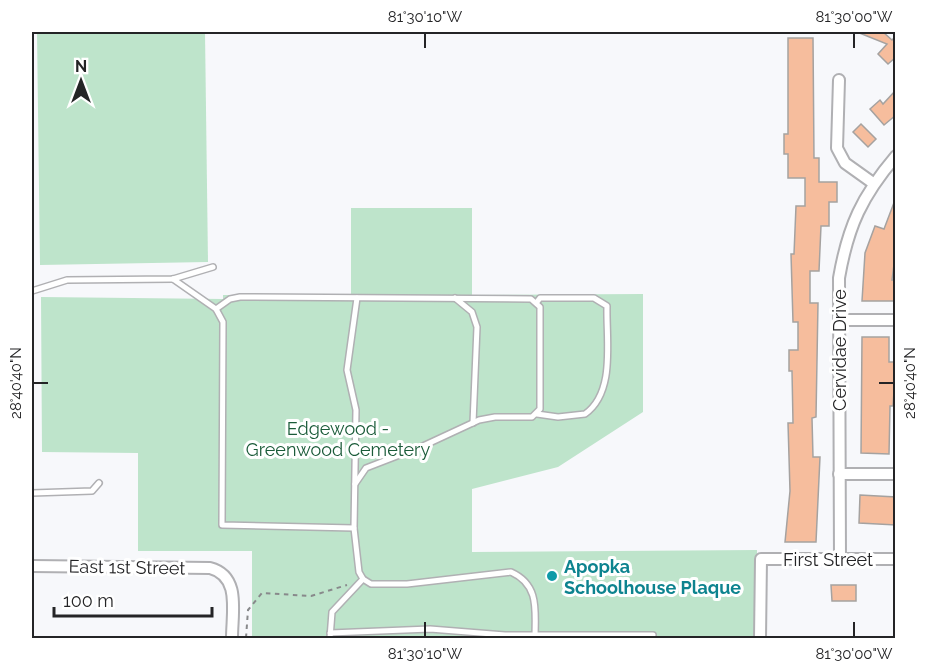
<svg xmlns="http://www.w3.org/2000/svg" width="927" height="670" font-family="Raleway,sans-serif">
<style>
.green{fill:#bee4cb}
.building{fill:#f6bd9d;stroke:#a5a2a0;stroke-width:1.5}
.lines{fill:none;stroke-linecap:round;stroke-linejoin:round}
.lane-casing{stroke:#b0b0b3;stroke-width:8}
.street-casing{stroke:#b0b0b3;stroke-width:14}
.path{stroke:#88898b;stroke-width:2;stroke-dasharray:4.5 4.5;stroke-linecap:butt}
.lane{stroke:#fff;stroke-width:5}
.street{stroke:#fff;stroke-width:10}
.ticks{fill:none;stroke:#242426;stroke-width:2}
.culture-dot{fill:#0f9aa8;stroke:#fff;stroke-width:2}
.labels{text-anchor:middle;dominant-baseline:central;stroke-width:6;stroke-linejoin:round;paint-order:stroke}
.street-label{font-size:18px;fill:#242426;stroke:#fff}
.park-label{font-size:18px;fill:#1a5b39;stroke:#fff}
.culture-label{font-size:18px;font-weight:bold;fill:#0d838f;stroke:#fff;text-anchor:start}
.neatline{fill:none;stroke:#242426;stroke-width:2}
.ticks-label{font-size:15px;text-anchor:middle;fill:#242426}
</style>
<rect width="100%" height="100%" fill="#f7f8fb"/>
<g class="green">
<polygon points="37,32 205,32 208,262 40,265"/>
<polygon points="351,208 472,208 472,295 643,294 643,412 558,467 472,489 472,552 757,550 757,638 252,638 252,551 138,551 138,453 42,452 41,297 223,299 223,295 351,295"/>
</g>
<g class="building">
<polygon points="857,32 883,32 892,40 896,36 896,57 888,64 878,54 887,44"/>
<polygon points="788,38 813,38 814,158 819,158 819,182 837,182 837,202 829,202 829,226 821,226 819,271 810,271 810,303 818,303 816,417 812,418 813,457 820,457 816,542 785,542 790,491 788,423 793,423 792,371 789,371 789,350 798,350 798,322 793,322 791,254 794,254 796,206 805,206 805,178 788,178 788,154 784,154 784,134 788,134"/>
<polygon points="896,90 896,115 884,125 870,109 880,100 883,104"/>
<polygon points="861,124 876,139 868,147 853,132"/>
<polygon points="895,200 896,249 892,280 896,280 896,301 862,301 865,253 875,226 884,229"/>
<polygon points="862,337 889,337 889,362 896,362 893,406 890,406 889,454 861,453"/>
<polygon points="860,495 896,497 896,525 859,523"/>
<polygon points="831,585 856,585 856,601 832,601"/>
</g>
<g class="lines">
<defs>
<g id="lane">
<polyline points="173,279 216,309 223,322 222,525 354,528"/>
<polyline points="32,291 67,280 173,279 213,267"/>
<path d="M357,298L347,370L356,410L354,528L359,572L363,579L371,584H407L511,572C540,585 535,611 535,638"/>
<polyline points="455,298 472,312 477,327 473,423"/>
<path d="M537,302L540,298H594L607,306C606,340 616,392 585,414L558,417L537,414"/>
<polyline points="216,309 230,299 240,297 531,299 540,307 540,409 532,417 495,417 479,420 423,446 366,468 355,484"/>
<polyline points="32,493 92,491 99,483"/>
<polyline points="330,633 430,629 505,635 653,635"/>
<polyline points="330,638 332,612 363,579"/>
</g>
<g id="street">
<polyline points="839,80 837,148 845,163 873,183"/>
<polyline points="840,320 896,320"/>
<polyline points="839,474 896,474"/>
<path d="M840,559L839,278C848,226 862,196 896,156"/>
<path d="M32,566L210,568C241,576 232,612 232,638"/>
<polyline points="760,638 761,559 896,559"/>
</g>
</defs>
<use href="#lane" class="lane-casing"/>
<use href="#street" class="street-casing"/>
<polyline class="path" points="246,638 248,610 262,593 311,596 347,585"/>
<use href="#lane" class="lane"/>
<use href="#street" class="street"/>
</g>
<path class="ticks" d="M425,33V48M854,33V48M33,383H48M879,383H894M425,622V637M854,622V637"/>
<circle class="culture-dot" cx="552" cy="576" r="6"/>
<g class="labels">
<g class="street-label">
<text transform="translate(839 350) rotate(-90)">Cervidae Drive</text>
<text x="828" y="559">First Street</text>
<text transform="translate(127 567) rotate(1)">East 1st Street</text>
</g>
<g class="park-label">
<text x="338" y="428">Edgewood -<tspan x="338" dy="21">Greenwood Cemetery</tspan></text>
</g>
<g class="culture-label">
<text x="564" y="566">Apopka<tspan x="564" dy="21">Schoolhouse Plaque</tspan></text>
</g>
</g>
<rect width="927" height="670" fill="none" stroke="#ffffff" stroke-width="66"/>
<g transform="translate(81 81)" stroke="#ffffff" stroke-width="4.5" paint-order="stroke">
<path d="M0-4.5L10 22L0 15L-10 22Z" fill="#242426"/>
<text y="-9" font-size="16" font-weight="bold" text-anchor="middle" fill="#242426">N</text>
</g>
<path d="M54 607v9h158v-9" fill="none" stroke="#242426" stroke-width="3"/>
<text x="63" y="607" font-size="18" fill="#242426" stroke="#ffffff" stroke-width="4.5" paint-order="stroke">100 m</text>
<rect x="33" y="33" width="861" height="604" class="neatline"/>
<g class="ticks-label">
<text x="425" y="22">81°30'10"W</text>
<text x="854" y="22">81°30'00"W</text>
<text transform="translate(16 383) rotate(-90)" y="5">28°40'40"N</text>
<text transform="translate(910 383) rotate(-90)" y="5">28°40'40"N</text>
<text x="425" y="659">81°30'10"W</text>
<text x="854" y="659">81°30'00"W</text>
</g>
</svg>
